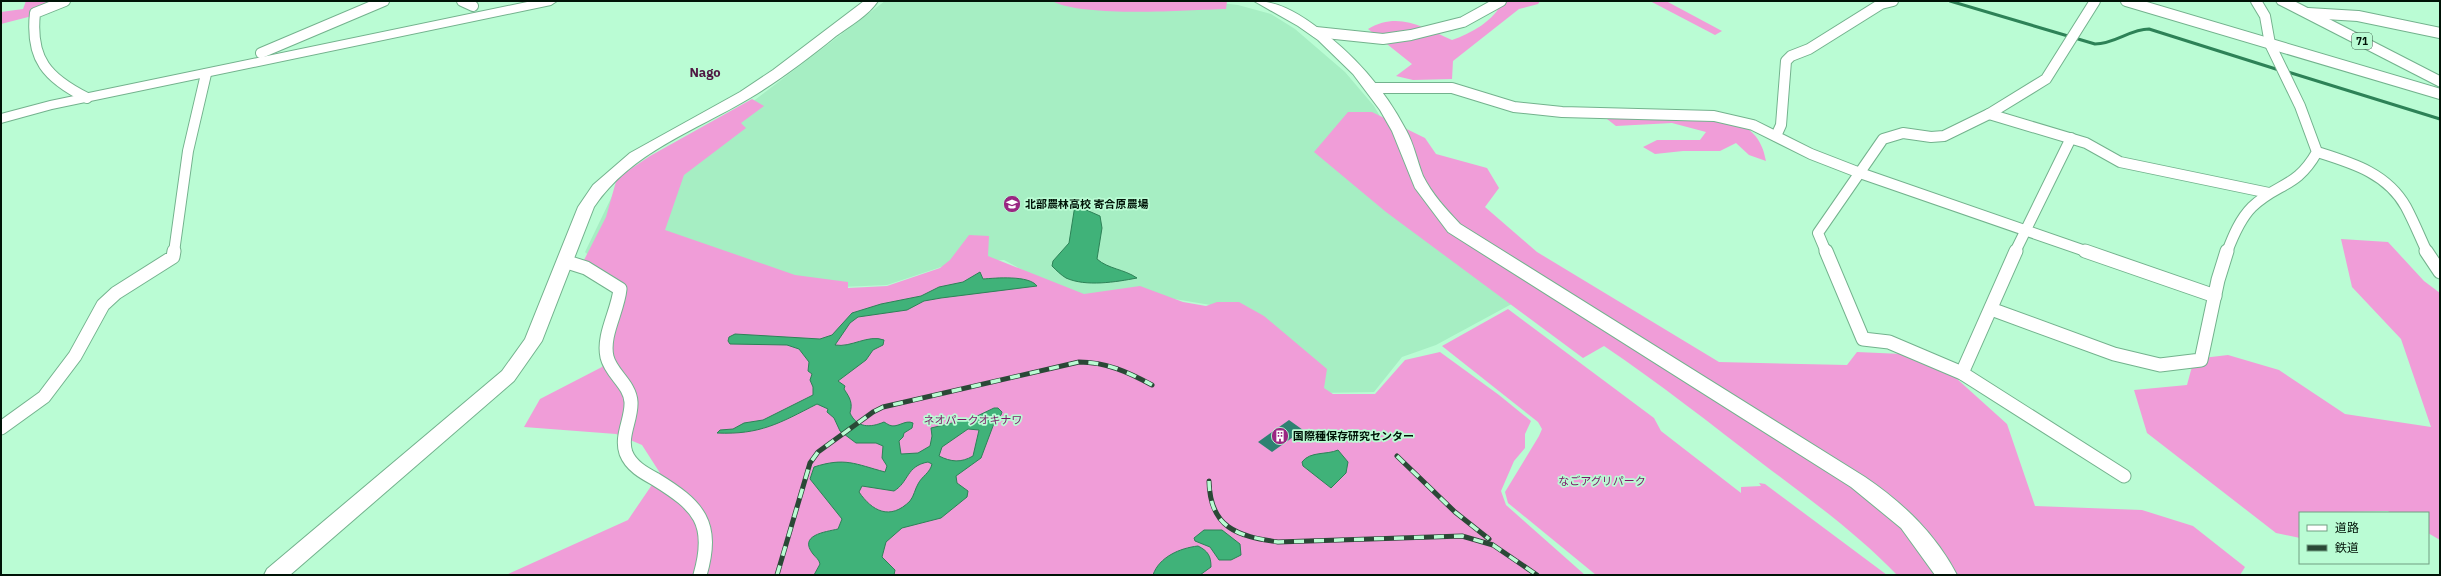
<svg xmlns="http://www.w3.org/2000/svg" width="2441" height="576" font-family="'IBM Plex Sans','Noto Sans JP',sans-serif">
<style>
.built{fill:#a6eec3}
.green{fill:#f09dd8}
.water{fill:#40b279;stroke:#2d8257;fill-rule:evenodd}
.lines{fill:none;stroke-linecap:round;stroke-linejoin:round}
.stream{stroke:#2d8257;stroke-width:3}
.building{fill:#2d8272}
.street-far1-casing{stroke:#73b28d;stroke-width:12}
.street-casing{stroke:#73b28d;stroke-width:15}
.secondary-casing{stroke:#73b28d;stroke-width:2}
.primary-casing{stroke:#73b28d;stroke-width:2}
.street-far1{stroke:#fff;stroke-width:10}
.street{stroke:#fff;stroke-width:13}
.secondary{fill:#fff;fill-rule:evenodd}
.primary{fill:#fff;fill-rule:evenodd}
.rail-casing{stroke:#2a4836;stroke-width:5}
.rail{stroke:#bafcd4;stroke-width:3.5;stroke-dasharray:10;stroke-linecap:butt}
.labels{text-anchor:middle;dominant-baseline:central;stroke-width:3.5;stroke-linejoin:round;paint-order:stroke}
.shield{fill:#bafcd4;stroke:#385944;stroke-width:1}
.shield-label{font-size:10px;font-weight:bold;fill:#001307}
.poi-label{font-size:11px;font-weight:bold;fill:#001307;stroke:#bafcd4;text-anchor:start}
.park-label{font-size:11px;fill:#7b1867;stroke:#bafcd4}
.quarter-label{font-size:13px;font-weight:bold;fill:#4f1742;stroke:#bafcd4}
</style>
<rect width="100%" height="100%" fill="#bafcd4"/>
<polygon class="built" points="885,1 1201,1 1238,5 1271,14 1295,29 1345,72 1374,106 1394,141 1541,288 1436,345 1402,357 1374,392 1318,393 1241,310 1162,297 1109,304 1064,292 1004,260 953,263 887,285 730,292 616,281 585,252 615,190 735,115"/>
<g class="green">
<polygon points="26,1 57,1 36,15 1,24 1,12 23,9"/>
<path d="M1052,1H1227L1226,9C1186,10 1085,18 1052,1Z"/>
<path d="M1502,1H1540L1538,4L1519,9L1453,61L1452,79L1413,80L1396,76L1412,64L1368,29C1398,11 1423,27 1452,40C1470,34 1496,20 1502,1Z"/>
<polygon points="1650,1 1666,1 1722,31 1715,35"/>
<polygon points="752,99 764,106 741,123 746,128 684,175 665,230 795,275 848,282 848,288 887,286 940,268 950,260 969,235 989,236 988,256 1084,294 1140,286 1183,302 1206,306 1217,302 1239,302 1264,316 1327,369 1324,388 1333,394 1375,394 1405,360 1440,352 1499,395 1531,421 1525,434 1525,448 1514,461 1501,491 1506,505 1585,575 506,575 628,520 660,473 642,445 616,434 524,427 540,399 602,367 627,289 583,262 606,217 617,178 650,156"/>
<path d="M1348,112H1372L1425,138L1436,154L1487,168L1499,188L1485,207L1537,252L1719,362L1847,365L1857,352L1902,354L1946,369L2007,424L2035,506L2142,510L2193,526L2245,567L2240,575H1897C1857,533 1809,499 1763,464C1711,424 1659,383 1604,346L1583,358L1386,212L1314,152Z"/>
<path d="M1676,115C1714,119 1758,113 1766,161L1749,155L1736,143L1720,151H1683L1655,154L1643,147L1657,140H1700L1706,132L1672,123L1616,126L1607,119Z"/>
<polygon points="2341,239 2388,242 2424,281 2440,293 2440,540 2428,533 2428,513 2391,513 2388,511 2300,513 2300,538 2276,533 2147,433 2134,390 2187,385 2194,359 2228,355 2279,370 2345,414 2431,427 2401,339 2352,287"/>
<polygon points="1508,309 1654,418 1661,431 1741,493 1741,487 1761,486 1759,483 1765,484 1887,575 1596,575 1508,503 1505,492 1539,436 1542,429 1538,422 1442,346"/>
</g>
<g class="water">
<path d="M1075,205L1100,216L1102,228L1097,259C1108,269 1124,269 1137,278C1116,282 1086,287 1066,278C1061,275 1056,270 1052,266L1053,261L1069,243Z"/>
<path d="M980,272L983,279C996,278 1029,275 1037,286L941,298L924,301L907,310L858,317L850,323L835,345C851,348 868,334 884,340L883,345L873,350L866,360L838,381L845,386L844,389C850,398 853,403 850,413C857,428 870,428 884,422C886,423 887,424 889,425C897,429 905,419 913,423L912,428L904,433L903,437L899,441L901,454L918,453L930,446L932,436L931,428L973,418L994,408H998L1002,412L1001,415L996,418L981,458L956,476L957,483L968,491L967,497L941,518L902,528L886,542L882,557L895,570L894,575H814L820,564C819,559 816,558 813,554C798,535 825,532 838,529L842,519L810,479L814,467C845,457 855,464 885,472L887,466L882,458L883,446L876,443H856L840,431L834,418L827,412L828,409L817,404C780,423 760,435 717,433L720,430L733,429L744,423L763,420L813,395V387L810,380L812,374L808,371L809,362L799,349L787,345L730,344L728,341L729,337L735,334L820,339L832,335L852,313L881,304L921,296L939,287L963,282ZM968,429L979,430L973,456C961,463 951,462 939,456L942,447ZM928,462L932,464C930,473 922,476 918,484C915,489 914,496 910,501C890,521 872,511 859,492L862,486L894,491C909,482 906,466 928,462Z"/>
<path d="M1338,450L1348,462L1346,473L1331,488L1303,466L1302,462C1310,451 1327,455 1338,450Z"/>
<polygon points="1204,530 1222,530 1240,544 1241,555 1231,560 1219,560 1210,547 1195,541 1194,538"/>
<path d="M1198,546C1208,551 1211,556 1211,567L1200,575H1153C1159,557 1180,548 1198,546Z"/>
</g>
<g class="lines">
<g class="stream">
<path d="M1950,1L2095,44C2115,44 2130,29 2149,29L2279,70"/>
<polyline points="2285,71 2440,119"/>
</g>
</g>
<polygon class="building" points="1289,420 1303,430 1272,452 1258,442"/>
<g class="lines">
<defs>
<g id="street-far1">
<path d="M65,1L35,13C30,59 47,78 87,98"/>
<polyline points="462,1 473,6"/>
<polyline points="2126,1 2440,94"/>
<polyline points="2308,13 2358,16 2440,33"/>
<polyline points="1316,32 1383,39 1411,35 1463,22 1501,1"/>
<polyline points="261,53 384,1"/>
<polyline points="1372,88 1452,88 1514,107 1562,112 1714,116 1753,125 1811,154 1860,173 2088,252"/>
<polyline points="1989,114 2086,143 2120,162 2269,193"/>
<polyline points="1776,136 1781,125 1786,61 1791,56 1809,49 1881,4 1893,1"/>
<path d="M2317,152C2352,163 2387,173 2406,207C2414,222 2420,237 2427,252"/>
<polyline points="174,252 188,151 206,74"/>
<polyline points="1826,252 1818,233 1883,139 1903,133 1931,137 1944,136 1989,114 2046,79 2095,1"/>
<polyline points="2015,252 2071,138"/>
<path d="M2227,252C2233,236 2240,219 2252,207C2278,182 2296,189 2317,152L2300,106L2270,44L2265,16L2256,1"/>
</g>
<g id="street">
<polyline points="1826,251 1863,339 1889,342 1962,373 2124,476"/>
<polyline points="2085,251 2215,296"/>
<polyline points="2426,251 2440,272"/>
<path d="M564,261L586,268L620,289C618,311 602,335 607,357C611,374 630,384 631,402C632,419 620,436 626,453C631,466 644,473 655,479C699,506 715,523 700,575"/>
<polyline points="1991,309 2114,354 2160,365 2201,360 2218,280 2227,251"/>
<polyline points="1962,373 2016,251"/>
<polyline points="1,428 44,397 75,356 103,305 116,293 173,257 174,251"/>
</g>
<g id="secondary">
<polygon points="532,1 557,1 551,5 52,109 1,123 1,114 50,101"/>
<path d="M864,1H878C869,15 850,26 836,36C809,58 780,80 750,98C695,131 631,152 594,207L542,341L514,381L290,575H264L267,569L502,371L525,339L578,207L593,185L630,153L740,92L773,70Z"/>
<path d="M1254,1C1277,1 1296,12 1314,25C1353,53 1384,88 1406,130C1414,144 1417,161 1423,176C1432,194 1446,209 1460,224L1865,477C1903,503 1935,533 1957,575H1935L1901,528L1851,487L1448,232L1415,188L1392,131L1380,110L1353,74L1318,40L1298,26Z"/>
</g>
<polygon id="primary" points="2276,1 2294,1 2440,76 2440,87 2278,4"/>
</defs>
<use href="#street-far1" class="street-far1-casing"/>
<use href="#street" class="street-casing"/>
<use href="#secondary" class="secondary-casing"/>
<use href="#primary" class="primary-casing"/>
<use href="#street-far1" class="street-far1"/>
<use href="#street" class="street"/>
<use href="#secondary" class="secondary"/>
<use href="#primary" class="primary"/>
<defs>
<g id="rail">
<polyline points="1397,456 1455,512 1489,539"/>
<path d="M1209,481C1210,528 1237,536 1278,542L1462,536L1493,545L1537,575"/>
<path d="M777,575L810,463L818,452L873,412L883,407L1079,362C1106,362 1128,372 1152,385"/>
</g>
</defs>
<use href="#rail" class="rail-casing"/>
<use href="#rail" class="rail"/>
</g>
<defs>
<symbol id="school-disc" viewBox="-11 -11 22 22"><circle r="9.5" fill="#9a2682" stroke="#bafcd4"/><path d="M0-5L7-2L0 1L-7-2ZM-4 1L0 2.5L4 1V4Q0 6-4 4Z" fill="#fff"/></symbol>
<symbol id="building-disc" viewBox="-11 -11 22 22"><circle r="9.5" fill="#9a2682" stroke="#bafcd4"/><path d="M-4-6H4V6H1V3H-1V6H-4ZM-2.5-4.3h1.7v1.8h-1.7ZM.8-4.3h1.7v1.8H.8ZM-2.5-1h1.7V.8h-1.7ZM.8-1h1.7V.8H.8Z" fill="#fff"/></symbol>
</defs>
<g fill-rule="evenodd">
<use href="#school-disc" x="1002" y="194" width="20" height="20"/>
<use href="#building-disc" x="1270" y="426" width="20" height="20"/>
</g>
<g class="labels">
<rect class="shield" x="2352" y="33" width="20" height="16" rx="3"/>
<g class="shield-label">
<text x="2362" y="41">71</text>
</g>
<g class="poi-label">
<text x="1025" y="204">北部農林高校 寄合原農場</text>
<text x="1293" y="436">国際種保存研究センター</text>
</g>
<g class="park-label">
<text x="973" y="420">ネオパークオキナワ</text>
<text x="1602" y="481">なごアグリパーク</text>
</g>
<g class="quarter-label">
<text x="705" y="72">Nago</text>
</g>
</g>
<rect width="2441" height="576" fill="none" stroke="#001307" stroke-width="4"/>
<rect x="2299" y="512" width="130" height="52" fill="#bafcd4" stroke="#709f82"/>
<rect x="2307" y="525" width="20" height="6" fill="#ffffff" stroke="#709f82"/>
<text x="2335" y="532" font-size="12" fill="#001307">道路</text>
<rect x="2307" y="545" width="20" height="6" fill="#2a4836" stroke="#709f82"/>
<text x="2335" y="552" font-size="12" fill="#001307">鉄道</text>
</svg>
